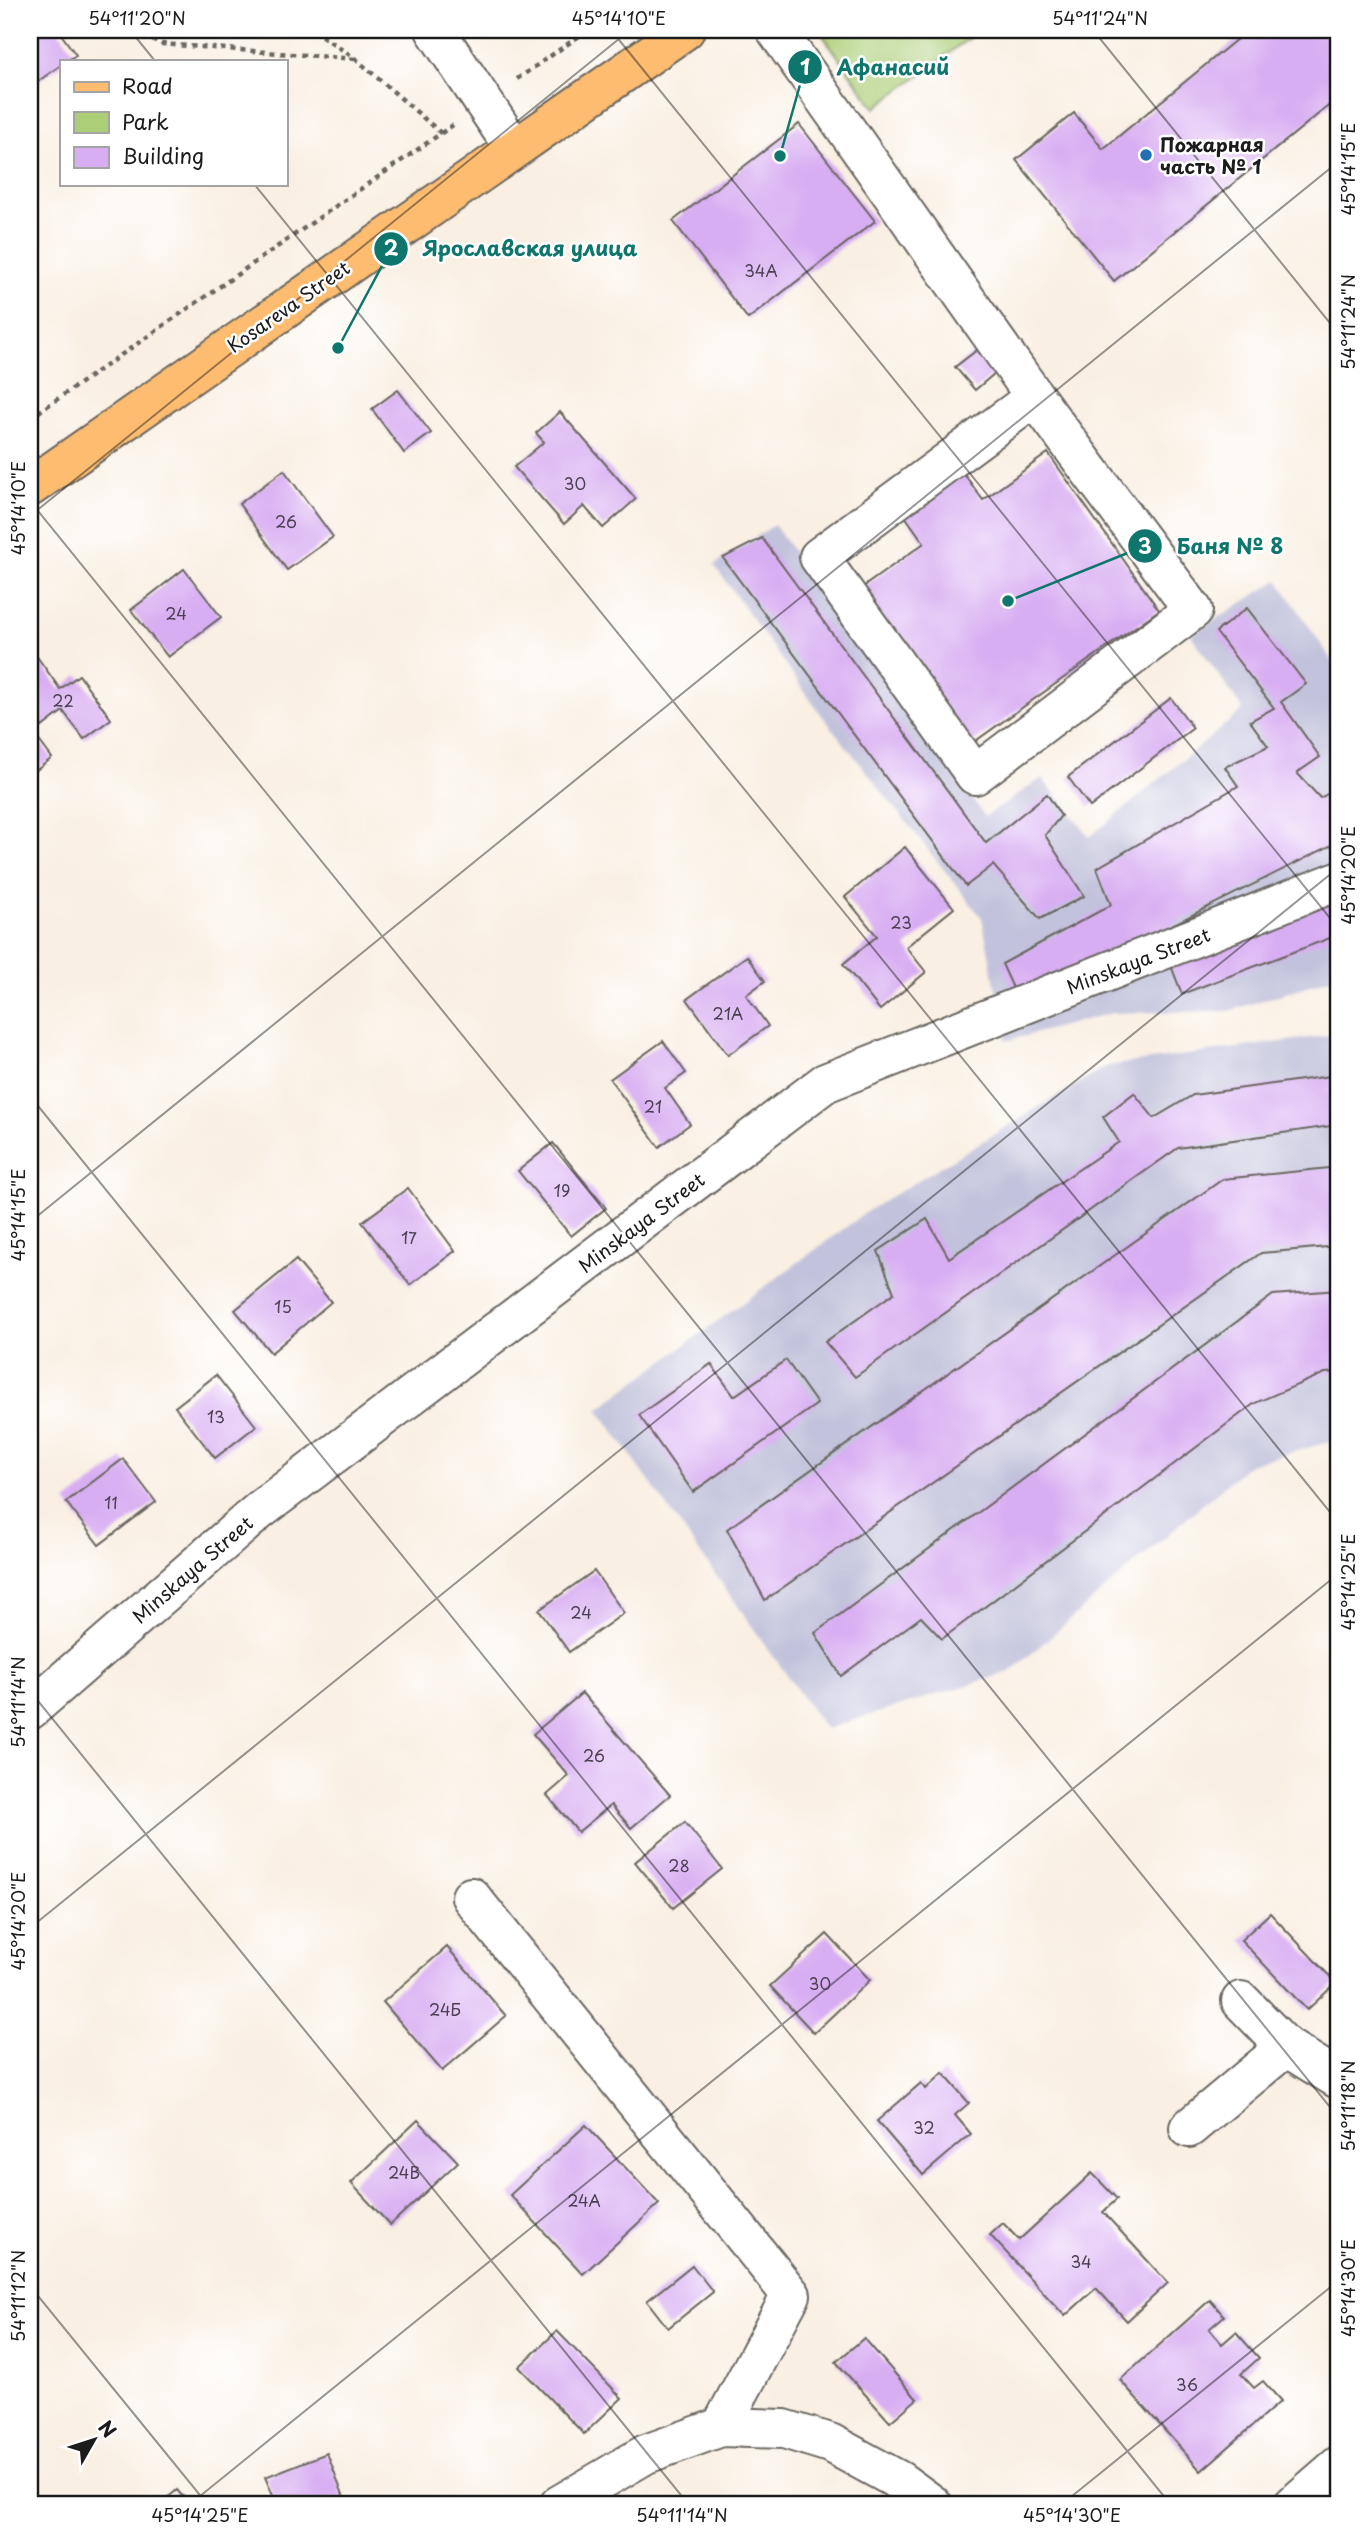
<svg xmlns="http://www.w3.org/2000/svg" width="1368" height="2535" font-family="'Playpen Sans',sans-serif">
<style>
.industrial{fill:#c2c2dc}
.green{fill:#acce77;stroke:#64754a;stroke-width:2}
.building{fill:#d8aef2}
.lines{fill:none;stroke-linecap:round;stroke-linejoin:round}
.minor-casing{stroke:#696661;stroke-width:42}
.major-casing{stroke:#696661;stroke-width:42}
.path{stroke:#696661;stroke-width:4.5;stroke-dasharray:5 5;stroke-linecap:butt}
.minor{stroke:#fff;stroke-width:38}
.major{stroke:#fdbc70;stroke-width:38}
.ticks{fill:none;stroke:#1c1c1c;stroke-width:2;stroke-opacity:0.45}
.poi-dot{fill:#1f6fb2;stroke:#fff;stroke-width:2.5}
.labels{text-anchor:middle;dominant-baseline:central;stroke-width:5;stroke-linejoin:round;paint-order:stroke}
.number-label{font-size:16px;fill:#4b4052}
.poi-label{font-size:19px;font-weight:bold;fill:#1c1c1c;stroke:#fff;text-anchor:start}
.street-label{font-size:19px;fill:#1c1c1c;stroke:#fff}
.leader{fill:none;stroke:#0f766e;stroke-width:2.5}
.callout-dot{fill:#0f766e;stroke:#fff;stroke-width:2.5}
.mark-label{font-size:21px;text-anchor:middle;font-weight:bold;fill:#fff}
.callout-label{font-size:21px;text-anchor:middle;font-weight:bold;fill:#0f766e;stroke:#fff;stroke-width:5;stroke-linejoin:round;paint-order:stroke}
.neatline{fill:none;stroke:#1c1c1c;stroke-width:2.5}
.ticks-label{font-size:18px;text-anchor:middle;fill:#1c1c1c}
</style>
<rect width="100%" height="100%" fill="#fff"/>
<filter id="ink" filterUnits="userSpaceOnUse"><feTurbulence type="fractalNoise" baseFrequency=".0143" numOctaves="2"/><feDisplacementMap in="SourceGraphic" scale="14" xChannelSelector="R" yChannelSelector="G"/><feConvolveMatrix kernelMatrix="1 2 1 2 8 2 1 2 1" color-interpolation-filters="sRGB"/></filter>
<filter id="wash" filterUnits="userSpaceOnUse"><feTurbulence type="fractalNoise" baseFrequency=".00686" numOctaves="4" result="noise"/><feDisplacementMap in="SourceGraphic" scale="28" xChannelSelector="R" yChannelSelector="G"/><feGaussianBlur stdDeviation="1.57" result="paint"/><feColorMatrix in="noise" values="0 0 0 0 0 0 0 0 0 0 0 0 0 0 0 0 0 1.4 0 .05"/><feComposite in="paint" operator="in"/></filter>
<g filter="url(#wash)">
<rect width="100%" height="100%" fill="#f9efe2"/>
<g class="industrial">
<polygon points="774,525 985,817 1042,778 1090,837 1243,710 1191,635 1278,580 1338,669 1338,976 1229,1011 1112,1013 1006,1041 982,918 817,709 714,565"/>
<polygon points="1338,1034 1338,1448 1332,1441 1249,1464 1010,1672 825,1729 598,1409 872,1208 1107,1066"/>
</g>
<polygon class="green" points="819,30 980,30 875,108"/>
<g id="blocks">
<g class="building">
<polygon points="30,30 58,30 76,55 67,61 61,61 61,65 30,87"/>
<polygon points="1248,30 1338,30 1338,98 1114,281 1016,160 1074,113 1103,149"/>
<polygon points="799,124 875,221 748,319 673,221"/>
<polygon points="977,350 995,373 975,390 955,367"/>
<polygon points="398,390 431,433 404,453 372,409"/>
<polygon points="560,412 636,499 603,528 584,506 564,524 514,467 544,442 536,433"/>
<polygon points="1048,453 1159,610 967,747 856,592 924,543 905,516 964,474 983,500"/>
<polygon points="284,470 333,537 287,570 239,504"/>
<polygon points="762,538 986,843 1047,794 1061,816 1045,835 1084,896 1040,919 993,865 966,886 723,558"/>
<polygon points="184,569 221,617 168,657 131,610"/>
<polygon points="1247,608 1306,684 1281,702 1320,757 1297,773 1320,798 1338,788 1338,842 1104,959 1017,997 1002,964 1111,905 1097,868 1238,786 1225,767 1268,746 1250,721 1274,708 1216,632"/>
<polygon points="38,658 60,689 79,675 111,719 84,739 63,711 42,727 30,711 30,664"/>
<polygon points="1171,698 1193,728 1090,807 1068,777"/>
<polygon points="32,731 52,758 30,775 30,733"/>
<polygon points="905,847 954,908 906,947 926,972 880,1010 843,964 877,936 845,897"/>
<polygon points="1338,893 1338,935 1182,994 1168,958"/>
<polygon points="747,956 765,981 746,995 768,1026 728,1055 687,999"/>
<polygon points="663,1041 686,1073 665,1088 690,1124 659,1147 610,1079"/>
<polygon points="1338,1075 1338,1125 1178,1148 855,1377 825,1342 894,1293 878,1251 927,1219 949,1258 1119,1142 1103,1117 1134,1093 1154,1118 1193,1095"/>
<polygon points="553,1143 606,1208 571,1236 518,1171"/>
<polygon points="1338,1167 1338,1246 1261,1253 765,1600 727,1529 1223,1179"/>
<polygon points="408,1188 455,1251 410,1285 362,1222"/>
<polygon points="296,1260 331,1302 271,1353 235,1310"/>
<polygon points="1338,1290 1338,1372 1325,1373 1255,1403 942,1639 921,1617 841,1676 815,1633 1273,1295"/>
<polygon points="786,1360 817,1404 693,1492 639,1415 711,1364 734,1396"/>
<polygon points="216,1375 256,1426 215,1458 175,1407"/>
<polygon points="123,1459 156,1502 99,1545 66,1502"/>
<polygon points="594,1571 624,1613 569,1652 539,1610"/>
<polygon points="582,1693 670,1795 631,1828 611,1805 578,1832 547,1795 569,1776 533,1734"/>
<polygon points="685,1822 722,1869 673,1908 635,1862"/>
<polygon points="1270,1913 1336,1983 1307,2010 1241,1940"/>
<polygon points="827,1934 870,1980 814,2033 770,1986"/>
<polygon points="447,1947 506,2016 442,2071 383,2002"/>
<polygon points="943,2073 969,2103 955,2115 971,2134 923,2175 877,2121 921,2083 926,2089"/>
<polygon points="418,2120 458,2162 390,2225 351,2183"/>
<polygon points="586,2125 659,2204 583,2274 510,2195"/>
<polygon points="1092,2173 1117,2199 1103,2212 1168,2283 1127,2321 1096,2288 1065,2316 990,2235 1003,2223 1019,2240"/>
<polygon points="692,2265 713,2292 668,2328 647,2301"/>
<polygon points="1210,2300 1224,2316 1209,2329 1222,2344 1236,2332 1259,2358 1241,2374 1254,2388 1263,2381 1281,2401 1201,2471 1120,2380"/>
<polygon points="557,2331 622,2398 584,2434 519,2367"/>
<polygon points="864,2338 917,2399 890,2422 836,2362"/>
<polygon points="327,2453 347,2505 277,2505 265,2477"/>
<polygon points="177,2490 190,2505 159,2505"/>
</g>
</g>
</g>
<g filter="url(#ink)">
<use href="#blocks" fill-opacity="0" stroke="#696661" stroke-width="2"/>
<g class="lines">
<defs>
<g id="minor">
<polyline points="435,30 514,148"/>
<polyline points="776,30 1035,397 1193,610 975,775 819,557 1035,397"/>
<polyline points="30,1710 260,1510 825,1083 1338,881"/>
<polyline points="471,1897 791,2295 721,2427"/>
<polyline points="1241,2001 1286,2047 1338,2079"/>
<polyline points="1189,2128 1286,2047"/>
<polyline points="559,2505 646,2454 721,2427 784,2429 830,2443 900,2481 933,2505"/>
<polyline points="1293,2505 1338,2466"/>
</g>
<polyline id="major" points="30,487 685,30"/>
</defs>
<use href="#minor" class="minor-casing"/>
<use href="#major" class="major-casing"/>
<g class="path">
<polyline points="134,30 162,44 356,59"/>
<polyline points="313,30 356,59 442,134"/>
<polyline points="517,79 588,30"/>
<polyline points="30,418 453,125"/>
</g>
<use href="#minor" class="minor"/>
<use href="#major" class="major"/>
</g>
</g>
<path class="ticks" d="M130,30L155,61M611,30L1338,928M1093,30L1338,333M254,184L1338,1522M30,501L1338,2117M30,516L630,30M30,1096L1171,2505M30,1222L1338,162M30,1691L689,2505M30,1928L1338,868M30,2286L208,2505M189,2505L1338,1574M1061,2505L1338,2281"/>
<circle class="poi-dot" cx="1146" cy="155" r="7"/>
<g class="labels">
<g class="number-label">
<text x="761" y="270">34А</text>
<text x="575" y="483">30</text>
<text x="286" y="521">26</text>
<text x="176" y="613">24</text>
<text x="63" y="700">22</text>
<text x="901" y="922">23</text>
<text x="728" y="1013">21А</text>
<text x="653" y="1106">21</text>
<text x="562" y="1190">19</text>
<text x="409" y="1237">17</text>
<text x="283" y="1306">15</text>
<text x="216" y="1416">13</text>
<text x="111" y="1502">11</text>
<text x="581" y="1612">24</text>
<text x="594" y="1755">26</text>
<text x="679" y="1865">28</text>
<text x="820" y="1983">30</text>
<text x="445" y="2009">24Б</text>
<text x="924" y="2127">32</text>
<text x="404" y="2172">24В</text>
<text x="584" y="2200">24А</text>
<text x="1081" y="2261">34</text>
<text x="1187" y="2384">36</text>
</g>
<g class="poi-label">
<text x="1160" y="144">Пожарная<tspan x="1160" dy="22">часть № 1</tspan></text>
</g>
<g class="street-label">
<text transform="translate(288 306) rotate(-35)">Kosareva Street</text>
<text transform="translate(1138 960) rotate(-21)">Minskaya Street</text>
<text transform="translate(641 1222) rotate(-37)">Minskaya Street</text>
<text transform="translate(192 1569) rotate(-41)">Minskaya Street</text>
</g>
</g>
<path class="leader" d="M780 156L805 67M338 348L391 249M1008 601L1145 546"/>
<g class="callout-dot">
<circle cx="780" cy="156" r="7"/>
<circle cx="338" cy="348" r="7"/>
<circle cx="1008" cy="601" r="7"/>
<circle cx="805" cy="67" r="18"/>
<circle cx="391" cy="249" r="18"/>
<circle cx="1145" cy="546" r="18"/>
</g>
<g class="mark-label">
<text x="805" y="75">1</text>
<text x="391" y="256">2</text>
<text x="1145" y="554">3</text>
</g>
<g class="callout-label">
<text x="893" y="75">Афанасий</text>
<text x="530" y="256">Ярославская улица</text>
<text x="1230" y="554">Баня № 8</text>
</g>
<rect width="1368" height="2535" fill="none" stroke="#fff" stroke-width="77"/>
<rect x="60" y="60" width="228" height="126" fill="#ffffff" stroke="#a4a4a4" stroke-width="2"/>
<rect x="74" y="82" width="35" height="10" fill="#fdbc70" stroke="#a4a4a4" stroke-width="2"/>
<text x="122" y="94" font-size="21" fill="#1c1c1c">Road</text>
<rect x="74" y="112" width="35" height="21" fill="#acce77" stroke="#a4a4a4" stroke-width="2"/>
<text x="122" y="130" font-size="21" fill="#1c1c1c">Park</text>
<rect x="74" y="147" width="35" height="21" fill="#d8aef2" stroke="#a4a4a4" stroke-width="2"/>
<text x="122" y="164" font-size="21" fill="#1c1c1c">Building</text>
<g transform="translate(94 2440) rotate(51)" stroke="#ffffff" stroke-width="5" paint-order="stroke">
<path d="M0-5L12 26L0 18L-12 26Z" fill="#1c1c1c"/>
<text y="-10" font-size="19" font-weight="bold" text-anchor="middle" fill="#1c1c1c">N</text>
</g>
<rect x="38" y="38" width="1292" height="2458" class="neatline"/>
<g class="ticks-label">
<text x="137" y="25">54°11'20"N</text>
<text x="619" y="25">45°14'10"E</text>
<text x="1100" y="25">54°11'24"N</text>
<text transform="translate(1349 169) rotate(-90)" y="6">45°14'15"E</text>
<text transform="translate(1349 322) rotate(-90)" y="6">54°11'24"N</text>
<text transform="translate(19 508) rotate(-90)" y="6">45°14'10"E</text>
<text transform="translate(1349 875) rotate(-90)" y="6">45°14'20"E</text>
<text transform="translate(19 1215) rotate(-90)" y="6">45°14'15"E</text>
<text transform="translate(1349 1582) rotate(-90)" y="6">45°14'25"E</text>
<text transform="translate(19 1702) rotate(-90)" y="6">54°11'14"N</text>
<text transform="translate(19 1921) rotate(-90)" y="6">45°14'20"E</text>
<text transform="translate(1349 2106) rotate(-90)" y="6">54°11'18"N</text>
<text transform="translate(1349 2288) rotate(-90)" y="6">45°14'30"E</text>
<text transform="translate(19 2296) rotate(-90)" y="6">54°11'12"N</text>
<text x="200" y="2522">45°14'25"E</text>
<text x="682" y="2522">54°11'14"N</text>
<text x="1072" y="2522">45°14'30"E</text>
</g>
</svg>
